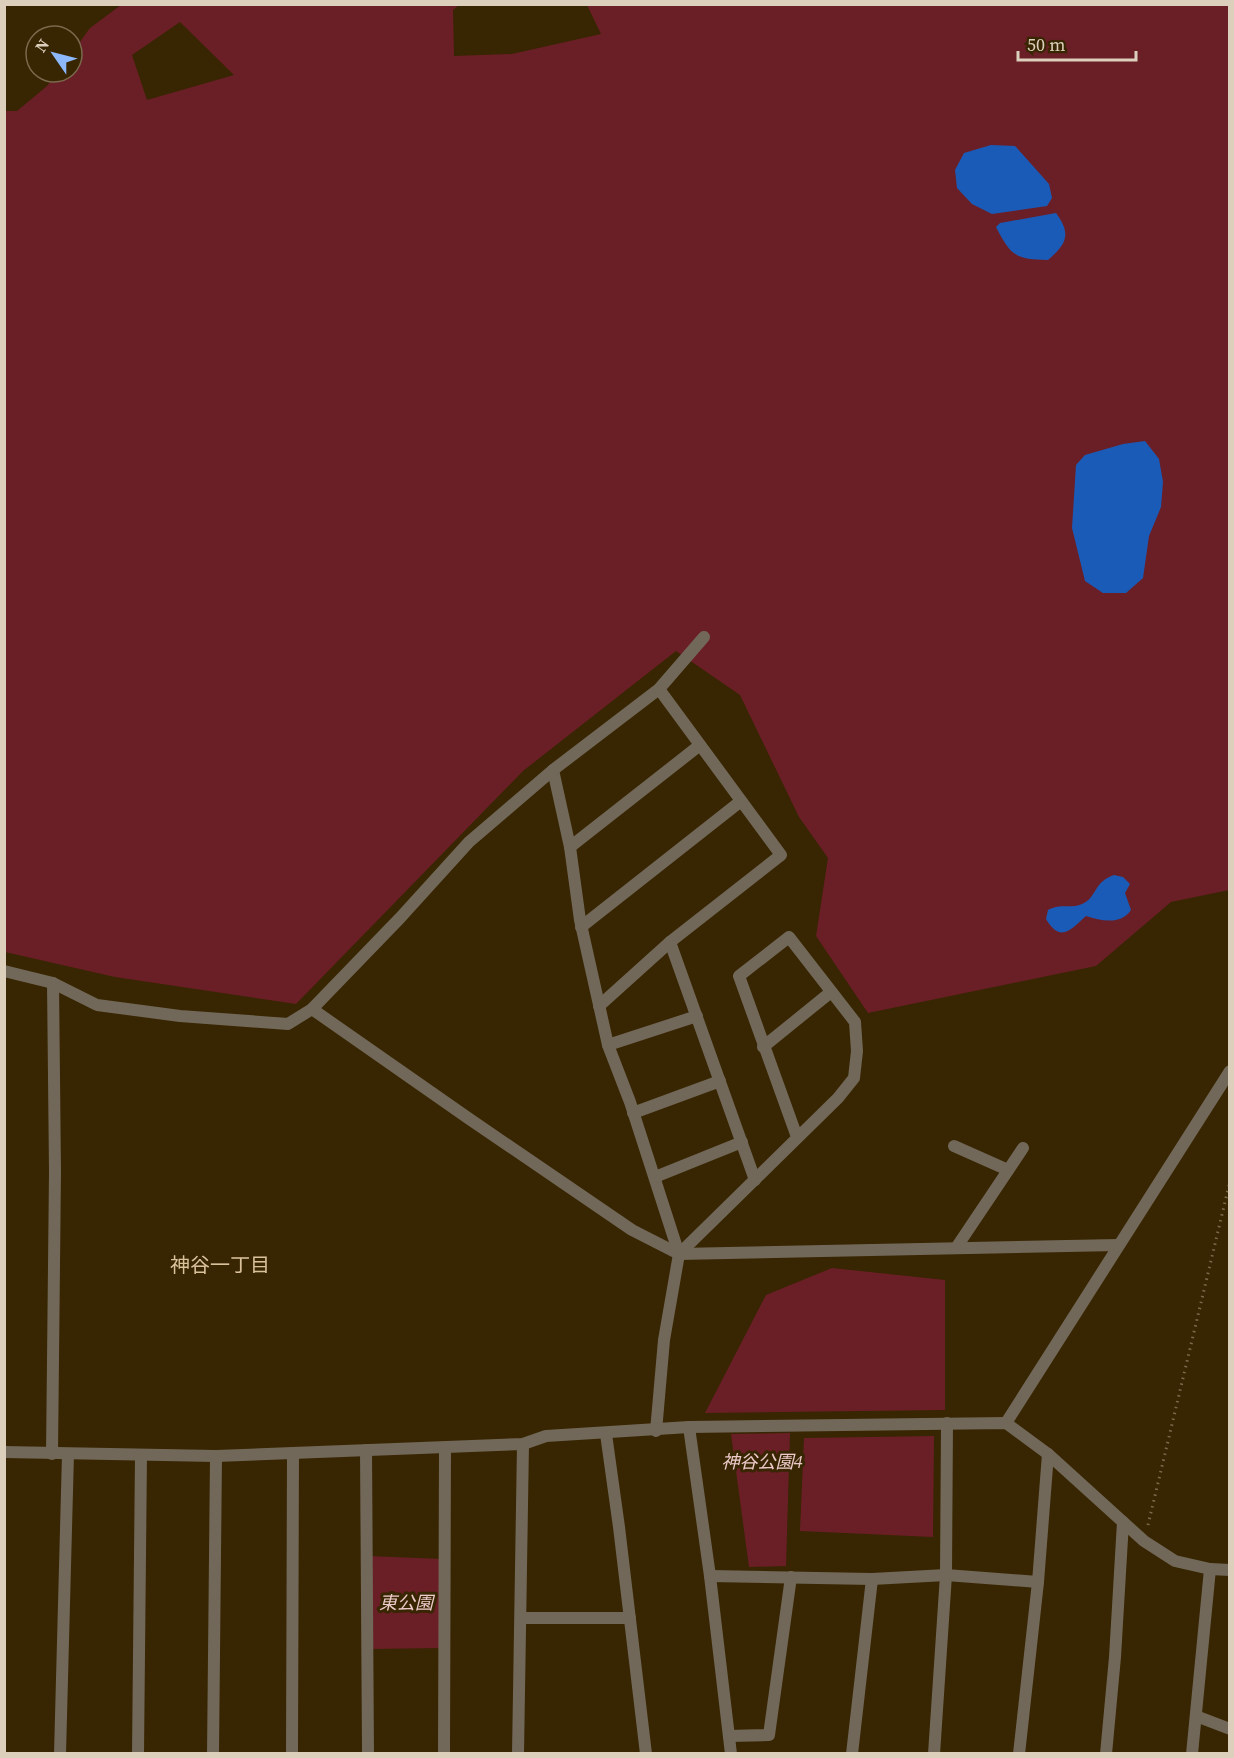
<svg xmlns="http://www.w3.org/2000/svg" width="1234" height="1758" font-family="'Source Serif 4','Noto Sans JP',serif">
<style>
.green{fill:#6a1f27;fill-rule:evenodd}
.water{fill:#1b5bb8}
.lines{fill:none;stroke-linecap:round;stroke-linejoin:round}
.path{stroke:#7a6a4d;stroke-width:3;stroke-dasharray:1.5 4.5;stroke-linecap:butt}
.street{stroke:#716859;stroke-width:12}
.labels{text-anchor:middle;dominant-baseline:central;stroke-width:6;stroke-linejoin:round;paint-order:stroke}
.park-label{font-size:18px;font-style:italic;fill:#edcbcb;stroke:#382501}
.neighbourhood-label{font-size:20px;fill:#d9c19c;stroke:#382501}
</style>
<rect width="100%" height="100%" fill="#382501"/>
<g class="green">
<path d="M121,5H459L453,10L454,56L512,54L601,34L587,5H1229V890L1171,902L1096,966L868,1013L816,936L828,858L799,817L740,695L676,651L523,771L296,1004L115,977L5,952L4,111H17L47,86L58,72H72V53L90,28ZM180,22L234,75L147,100L132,55Z"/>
<polygon points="832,1268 945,1280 945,1410 705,1413 766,1295"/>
<polygon points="790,1433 786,1566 749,1567 731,1434"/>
<polygon points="934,1436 933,1537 800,1531 804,1438"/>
<polygon points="368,1556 443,1559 442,1648 369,1649"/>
</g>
<g class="water">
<polygon points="991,145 1015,146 1049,184 1052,198 1047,206 992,214 972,204 957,188 955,170 964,153"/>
<path d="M1056,213C1072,235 1066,244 1048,260C1015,259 1011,256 996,227L1000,223Z"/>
<polygon points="1145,441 1159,459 1163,482 1161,507 1149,536 1143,578 1126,593 1103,593 1085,581 1072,528 1076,465 1085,455 1123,444"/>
<path d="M1114,875L1123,877L1130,884L1125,893L1131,910C1121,925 1102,921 1086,916C1071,929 1061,944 1046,919L1048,910C1061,903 1071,909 1082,904C1097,898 1093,882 1114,875Z"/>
</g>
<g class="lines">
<polyline class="path" points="1148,1525 1230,1181"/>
<g class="street">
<polyline points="553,770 570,847 580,920 608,1045 630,1102 679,1254 664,1340 656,1431"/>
<polyline points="570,847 700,745"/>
<polyline points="581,927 741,801"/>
<polyline points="670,942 755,1180"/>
<polyline points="4,971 53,983 97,1005 180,1016 288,1024 312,1009 400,918 469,842 553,770 659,689 704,637"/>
<polyline points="599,1006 670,942 781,855 659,689"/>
<polyline points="312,1009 468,1118 632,1230 679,1254 1118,1245"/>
<polyline points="608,1045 697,1016"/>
<polyline points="763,1047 831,992"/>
<polyline points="633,1113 720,1081"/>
<polyline points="954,1146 1008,1170"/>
<polyline points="655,1177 742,1142"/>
<polyline points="956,1248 1023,1148"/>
<polyline points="679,1254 838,1098 854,1078 857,1051 855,1022 789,937 739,976 797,1137"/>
<polyline points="1006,1423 1230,1071"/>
<polyline points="689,1427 710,1576 731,1754"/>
<polyline points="606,1434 619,1527 646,1754"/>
<polyline points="366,1450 368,1754"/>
<polyline points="4,1452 216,1456 523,1444 546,1436 689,1427 1006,1423 1048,1454 1144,1541 1175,1561 1210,1569 1230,1570"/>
<polyline points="52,1454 55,1171 53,983"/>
<polyline points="710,1576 872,1579 946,1575 1038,1582"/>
<polyline points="521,1618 630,1618"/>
<polyline points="1196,1716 1230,1729"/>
<polyline points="729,1736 769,1735 791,1577"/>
<polyline points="60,1754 68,1454"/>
<polyline points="138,1754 141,1455"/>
<polyline points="213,1754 216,1456"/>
<polyline points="292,1754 293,1453"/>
<polyline points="444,1754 445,1448"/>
<polyline points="518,1754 523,1444"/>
<polyline points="852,1754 872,1579"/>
<polyline points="934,1754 946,1575 947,1423"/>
<polyline points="1019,1754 1038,1582 1048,1454"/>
<polyline points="1106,1754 1115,1657 1123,1522"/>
<polyline points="1192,1754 1210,1569"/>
</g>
</g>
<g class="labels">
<g class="park-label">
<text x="762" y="1461">神谷公園4</text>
<text x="406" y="1602">東公園</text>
</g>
<g class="neighbourhood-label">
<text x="220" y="1265">神谷一丁目</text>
</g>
</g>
<rect width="1234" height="1758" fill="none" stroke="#dcd0bd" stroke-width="12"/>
<g transform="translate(54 54) rotate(305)"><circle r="28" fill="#382501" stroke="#7a694c" stroke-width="1.5"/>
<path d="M0-4.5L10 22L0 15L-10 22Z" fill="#8db9fc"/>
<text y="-9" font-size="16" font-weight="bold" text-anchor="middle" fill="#dcd0bd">N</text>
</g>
<path d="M1018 51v9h118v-9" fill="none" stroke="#dcd0bd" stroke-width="3"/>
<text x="1027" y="51" font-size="18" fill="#dcd0bd" stroke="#382501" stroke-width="4.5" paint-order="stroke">50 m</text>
</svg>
